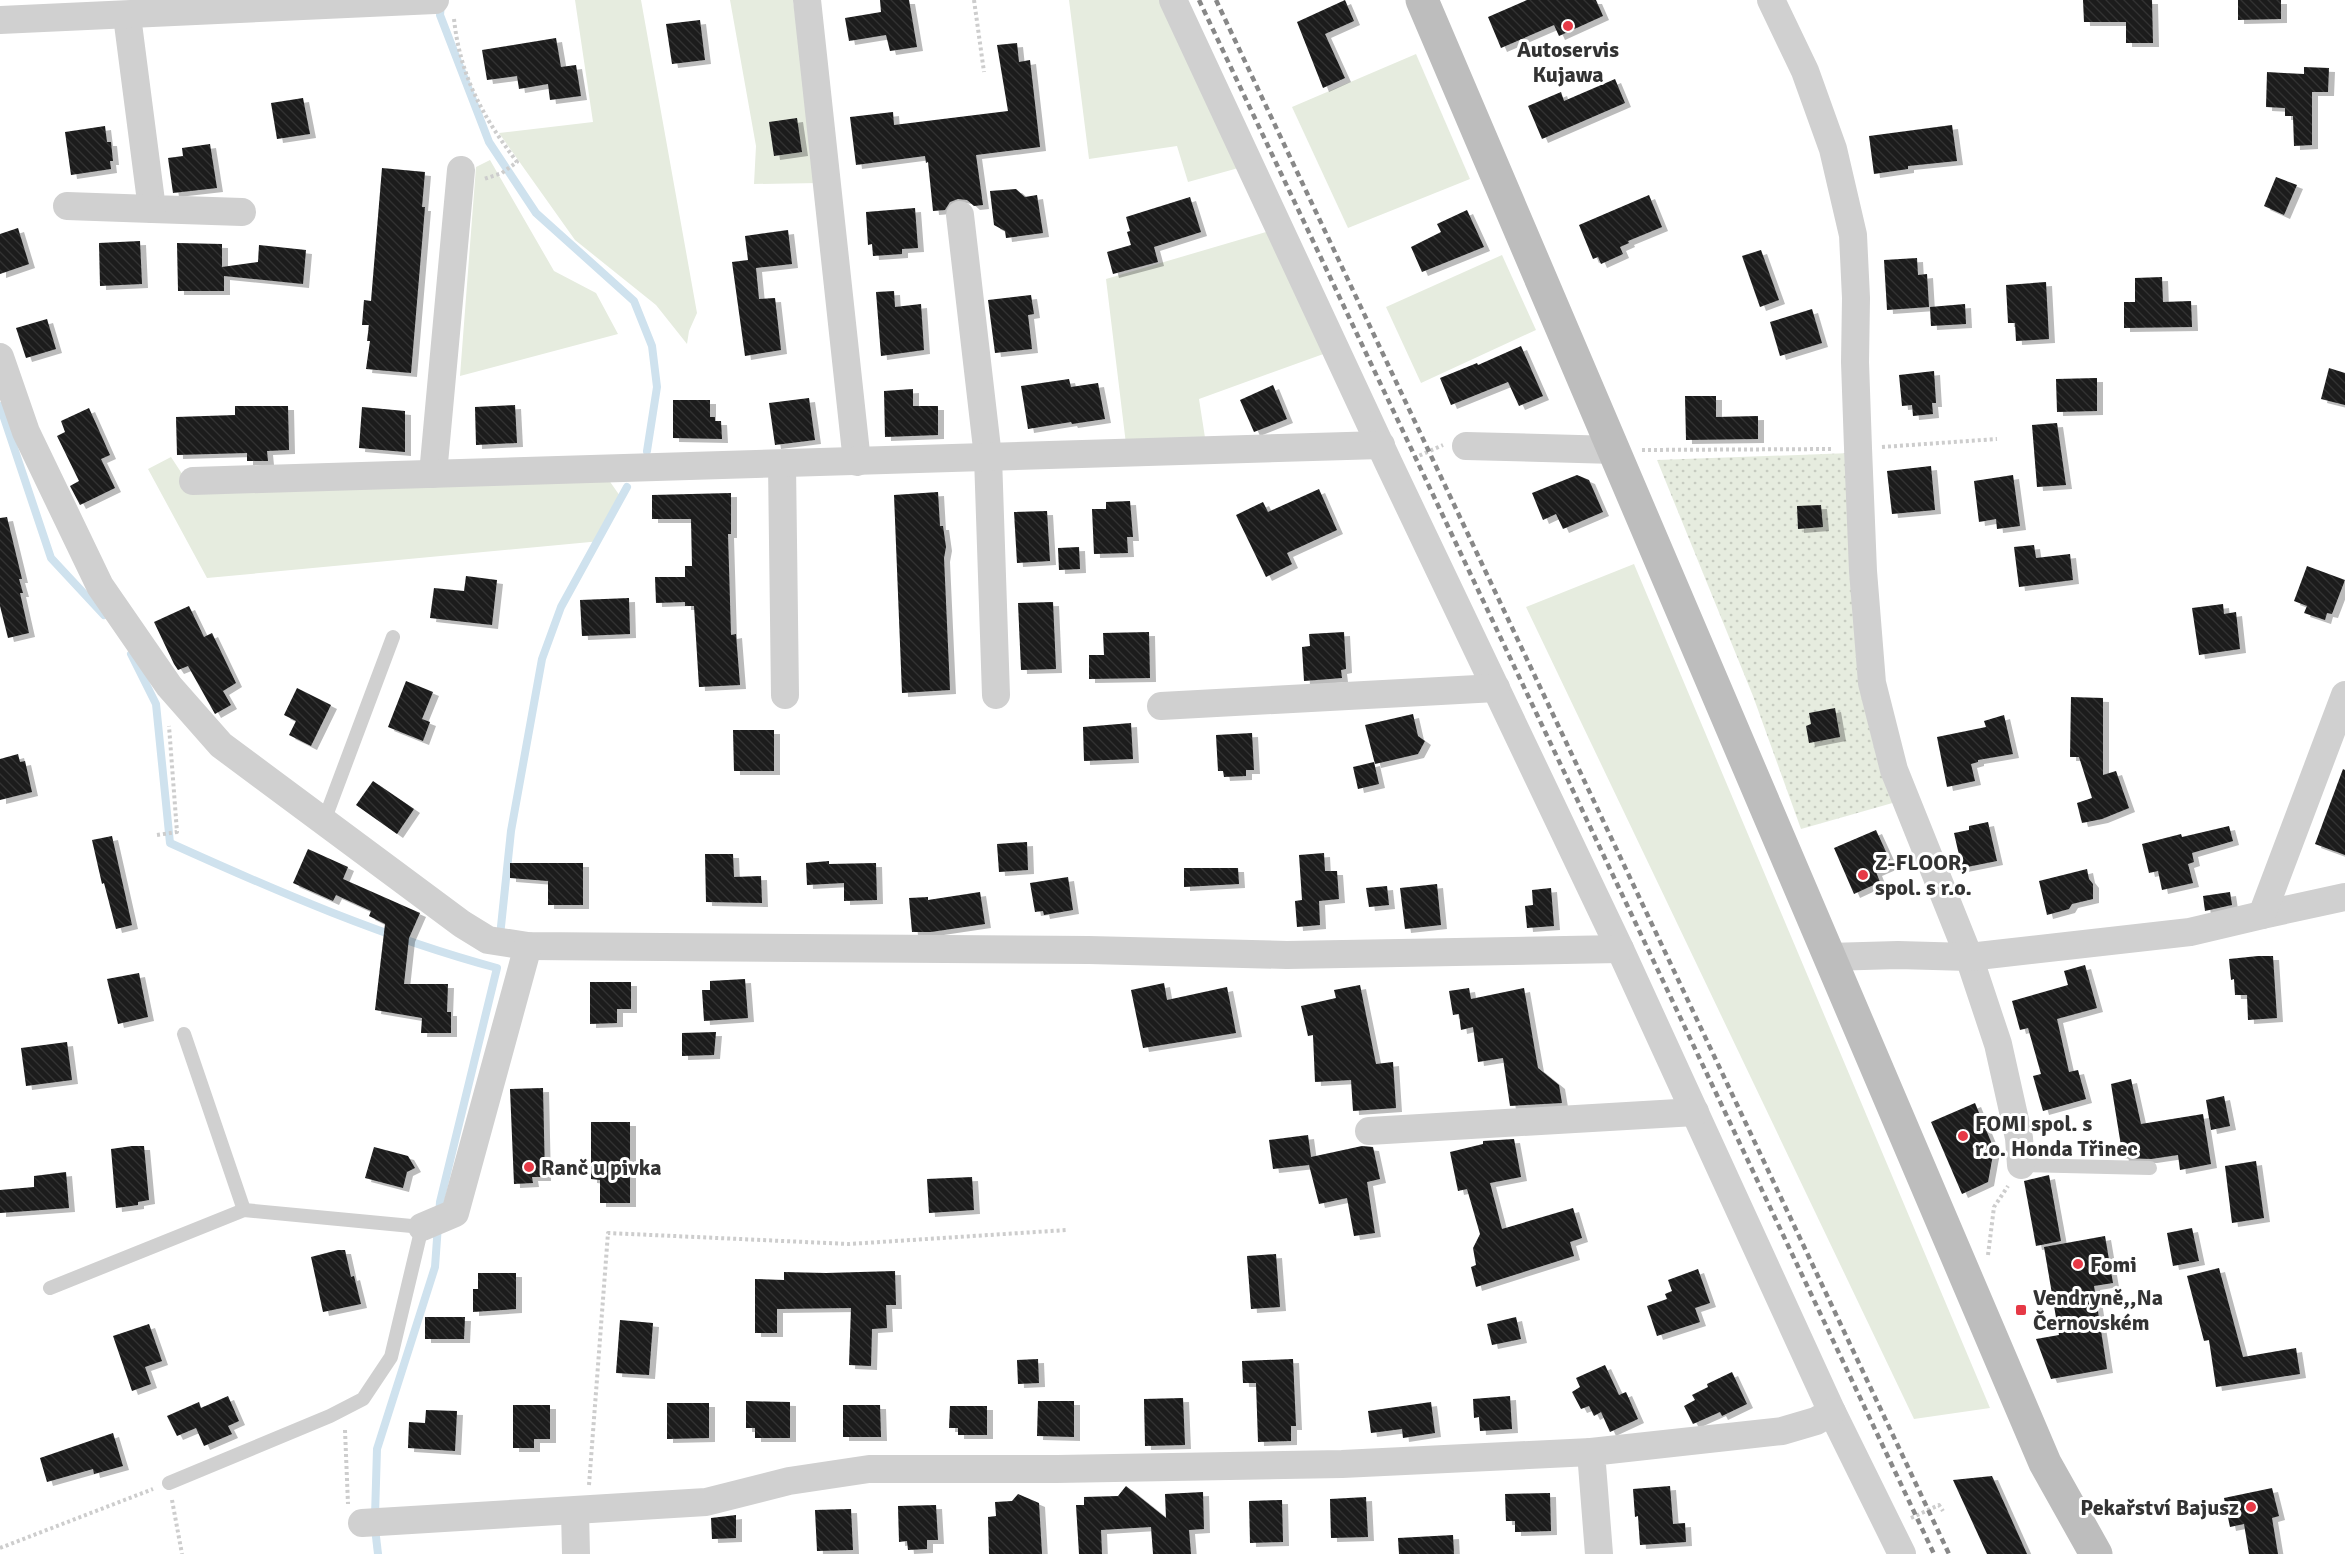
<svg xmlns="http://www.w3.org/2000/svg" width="2345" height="1554" font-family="Signika,sans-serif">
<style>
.grass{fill:#e6ecdf}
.garden{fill:url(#garden-dots)}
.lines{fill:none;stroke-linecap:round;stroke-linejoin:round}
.stream{stroke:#cfe2ee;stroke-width:8}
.building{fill:url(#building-back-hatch);filter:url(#shadow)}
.path{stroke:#cdcdcd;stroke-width:4;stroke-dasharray:3 3;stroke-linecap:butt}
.service{stroke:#d0d0d0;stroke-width:14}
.minor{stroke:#d0d0d0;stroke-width:28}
.secondary{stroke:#bdbdbd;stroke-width:33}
.rail{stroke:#888;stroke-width:4.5;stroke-dasharray:6 4.5;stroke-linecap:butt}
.poi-dot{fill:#e63946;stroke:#fff;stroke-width:2}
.labels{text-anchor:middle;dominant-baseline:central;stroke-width:6;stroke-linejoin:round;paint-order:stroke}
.poi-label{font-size:22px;font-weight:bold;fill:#333;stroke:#fff;text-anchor:start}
</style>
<defs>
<pattern id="garden-dots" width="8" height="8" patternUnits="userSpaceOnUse" patternTransform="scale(1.5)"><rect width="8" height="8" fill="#e6ecdf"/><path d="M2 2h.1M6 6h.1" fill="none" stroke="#c6cbc0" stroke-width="1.8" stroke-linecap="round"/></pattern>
<pattern id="building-back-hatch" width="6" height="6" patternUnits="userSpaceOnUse" patternTransform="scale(1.5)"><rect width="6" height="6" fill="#1a1a1a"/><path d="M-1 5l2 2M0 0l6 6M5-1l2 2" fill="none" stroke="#333"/></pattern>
<filter id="shadow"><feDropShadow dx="6" dy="4" stdDeviation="0" flood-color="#0004"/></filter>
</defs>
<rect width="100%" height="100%" fill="#fff"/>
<g class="grass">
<polygon points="575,0 641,0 697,313 689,331 687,344 656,305 575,240 499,133 593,122"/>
<polygon points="730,0 793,0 819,183 754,184 756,146"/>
<polygon points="1069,0 1160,0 1242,167 1188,182 1177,146 1089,159"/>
<polygon points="1416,54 1470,179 1348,228 1292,107"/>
<polygon points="490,160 554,271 596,293 618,334 460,376 476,167"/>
<polygon points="1273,230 1329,352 1199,399 1206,444 1126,444 1106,279"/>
<polygon points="1502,255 1536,330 1421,383 1386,307"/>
<polygon points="171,457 194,492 606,476 620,496 601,541 207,578 148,469"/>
<polygon points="1634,564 1990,1408 1914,1419 1526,607"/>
</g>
<polygon class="garden" points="1851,453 1896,802 1801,829 1753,696 1657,460"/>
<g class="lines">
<g class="stream">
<polyline points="441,4 440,15 489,142 536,213 634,301 652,346 657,387 647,451"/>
<polyline points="0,406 51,558 104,615"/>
<path d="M131,654L156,704L170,843C276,891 385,938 497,968L440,1202L439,1214"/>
<polyline points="500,936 511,831 542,659 561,607 627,487"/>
<polyline points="375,1516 377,1449 435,1267 438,1225"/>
<polyline points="375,1528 378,1554"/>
</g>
</g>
<g class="building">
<polygon points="880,0 909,0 917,47 890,51 886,35 849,41 845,18 881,12"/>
<polygon points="1345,0 1354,21 1325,34 1345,78 1323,88 1297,22"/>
<polygon points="1527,0 1596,0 1603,16 1559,36 1554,25 1501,48 1488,17"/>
<polygon points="2083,0 2152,0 2153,43 2126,43 2126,22 2084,22"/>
<polygon points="2238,0 2281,0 2281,19 2238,20"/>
<polygon points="700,20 705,60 672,64 666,24"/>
<polygon points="556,38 561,67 576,65 581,96 550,100 548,84 519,89 517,76 487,80 482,50"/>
<polygon points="1017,43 1019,62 1030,60 1040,147 976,155 983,205 974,206 967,200 958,199 950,202 945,210 933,211 928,162 926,163 925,156 856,165 850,117 893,112 894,125 1008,111 997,45"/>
<polygon points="2304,67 2329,68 2328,92 2312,92 2312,145 2294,146 2293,116 2285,116 2285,108 2266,107 2267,72 2304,74"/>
<polygon points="1615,79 1625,103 1542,139 1528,106 1561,92 1564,101"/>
<polygon points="303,98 310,134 277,139 271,103"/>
<polygon points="797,118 802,152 774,156 769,122"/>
<polygon points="1952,125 1957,161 1908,166 1908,169 1874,174 1869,136"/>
<polygon points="105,126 107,142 111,142 113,161 110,161 111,169 71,175 65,132"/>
<polygon points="210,144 217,188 173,193 168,158 183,156 182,148"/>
<polygon points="382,168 425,172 422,207 425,207 411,373 366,369 370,341 367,341 369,325 362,325 364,300 371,301"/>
<polygon points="2276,177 2297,185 2284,215 2264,206"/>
<polygon points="1016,189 1025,197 1037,195 1043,233 1006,238 1005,231 994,225 990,191"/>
<polygon points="1649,195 1662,227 1628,241 1629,243 1620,247 1623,254 1601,264 1598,257 1593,259 1579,225"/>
<polygon points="1190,197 1201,232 1154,247 1158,262 1113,274 1107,252 1131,245 1127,232 1130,231 1126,217"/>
<polygon points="915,208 918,248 902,249 902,254 873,256 872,244 868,245 866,212"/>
<polygon points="1467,210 1484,247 1422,272 1411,247 1441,232 1437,224"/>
<polygon points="18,228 29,264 0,274 0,234"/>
<polygon points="788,230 792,264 756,268 759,299 775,298 781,350 745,356 732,262 748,260 745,236"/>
<polygon points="140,241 142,284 100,286 99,243"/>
<polygon points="177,243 222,244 222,267 258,262 259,245 306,250 303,284 224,276 224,291 178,291"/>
<polygon points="1761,250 1779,300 1760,307 1742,256"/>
<polygon points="1917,258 1918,275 1927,274 1929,307 1887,310 1884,260"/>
<polygon points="2162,277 2163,302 2191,301 2192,327 2124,328 2124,302 2135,302 2135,278"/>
<polygon points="2046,282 2049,339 2016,341 2015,323 2008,323 2006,285"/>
<polygon points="894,291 895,307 921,304 924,350 881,356 876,292"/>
<polygon points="1031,295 1034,314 1028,315 1032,349 995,353 988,300"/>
<polygon points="1965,304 1966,324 1931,326 1930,307"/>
<polygon points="1812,309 1822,343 1780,356 1770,322"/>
<polygon points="47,319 56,349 26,358 16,328"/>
<polygon points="1521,346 1543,396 1519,406 1508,382 1451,405 1440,378 1477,363 1478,365"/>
<polygon points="2329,368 2345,373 2345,405 2321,399"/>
<polygon points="1934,371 1936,403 1932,403 1933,414 1913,416 1912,405 1902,406 1899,375"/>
<polygon points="2097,378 2097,411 2057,412 2056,379"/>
<polygon points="1069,379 1071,387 1098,383 1105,419 1072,424 1071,422 1028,429 1021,386"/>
<polygon points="1273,385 1287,419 1254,432 1240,400"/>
<polygon points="913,389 913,406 938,406 938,435 885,437 884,391"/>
<polygon points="1685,396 1716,396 1716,417 1758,416 1758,439 1686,440"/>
<polygon points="809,398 815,440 775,445 769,403"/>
<polygon points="673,400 710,400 710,417 715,417 715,421 721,421 722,439 673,438"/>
<polygon points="515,405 517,443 476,445 475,407"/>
<polygon points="235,406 288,406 289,450 267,451 268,461 247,461 247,453 177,455 176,417 235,415"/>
<polygon points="362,407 405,411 405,452 359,448"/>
<polygon points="89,408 110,455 101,459 115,488 80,505 70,486 79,481 57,436 65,432 61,421"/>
<polygon points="2057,423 2066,485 2037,487 2032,425"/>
<polygon points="1931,466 1935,510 1892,514 1887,471"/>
<polygon points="1577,475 1589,480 1603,512 1563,529 1556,514 1543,520 1532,493"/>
<polygon points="2013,475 2020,526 1997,529 1996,519 1979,522 1974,481"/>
<polygon points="1319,489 1337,530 1287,553 1292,564 1266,577 1236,515 1263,502 1268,512"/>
<polygon points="938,492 940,526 943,526 946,547 944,558 950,690 902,693 894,495"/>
<polygon points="731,493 731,534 728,534 731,635 736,634 740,685 699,687 694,606 685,606 685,602 656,603 655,577 685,577 685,566 692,566 691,519 652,519 652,495"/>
<polygon points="1130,501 1133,537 1127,537 1128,553 1094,554 1092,509 1106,509 1106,502"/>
<polygon points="1821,505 1823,527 1798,529 1797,506"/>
<polygon points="1047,511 1050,561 1017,563 1014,512"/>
<polygon points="7,517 22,579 19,579 23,593 20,593 29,633 8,638 0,606 0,518"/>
<polygon points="2034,545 2036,558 2070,554 2073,580 2019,587 2014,547"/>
<polygon points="1079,547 1080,569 1059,570 1058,548"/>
<polygon points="2307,566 2345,580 2332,614 2327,613 2325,620 2304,613 2307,606 2294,601"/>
<polygon points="466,576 497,580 492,625 430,618 434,588 464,591"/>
<polygon points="629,598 630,634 582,636 580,600"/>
<polygon points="1053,602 1056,669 1021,670 1018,603"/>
<polygon points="2223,604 2224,614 2236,612 2240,649 2199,655 2192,608"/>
<polygon points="189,606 204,637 212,633 236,683 223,691 231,705 215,714 188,666 178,670 174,664 154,622"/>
<polygon points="1149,632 1150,678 1089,679 1089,655 1104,655 1103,633"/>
<polygon points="1344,632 1346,669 1341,670 1342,678 1304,681 1302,647 1310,646 1309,634"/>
<polygon points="406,681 433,692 422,719 430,722 423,741 388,727"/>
<polygon points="297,688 331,705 311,746 289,735 296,721 284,715"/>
<polygon points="2071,697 2103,698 2103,775 2116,771 2129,808 2102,819 2082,823 2077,803 2092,798 2079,757 2070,757"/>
<polygon points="1835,708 1840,737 1809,743 1806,726 1811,724 1809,713"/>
<polygon points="1413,714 1418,736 1425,741 1418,754 1375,764 1365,725"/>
<polygon points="2004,715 2013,754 1978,760 1978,762 1971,764 1975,781 1947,787 1937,737 1986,727 1984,721"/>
<polygon points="1131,723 1133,759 1084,761 1083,727"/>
<polygon points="733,730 774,730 774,771 734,771"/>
<polygon points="1252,733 1254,770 1246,770 1246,776 1224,777 1223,771 1218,771 1216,735"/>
<polygon points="18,754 20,762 25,761 32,792 0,800 0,759"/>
<polygon points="1374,762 1379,784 1358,789 1353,767"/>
<polygon points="2343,769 2345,770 2345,855 2315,844"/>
<polygon points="373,781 414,809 397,834 356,805"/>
<polygon points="1988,822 1997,861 1962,868 1954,833 1969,830 1969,826"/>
<polygon points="2229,826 2233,841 2192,853 2194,862 2188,864 2193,883 2162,890 2158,871 2149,873 2142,844 2181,834 2182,837"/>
<polygon points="1876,830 1892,865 1876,872 1880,882 1854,894 1834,848"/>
<polygon points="112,836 132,925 116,929 104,883 102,884 92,840"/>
<polygon points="1027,842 1028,870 999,872 997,844"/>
<polygon points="308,849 348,867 343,879 420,913 409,938 404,984 448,984 447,1012 451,1012 451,1033 421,1033 422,1018 375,1010 385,924 369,916 371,911 336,895 333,901 293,883"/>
<polygon points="1324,853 1325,871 1337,871 1339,899 1319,901 1320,925 1297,927 1295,901 1302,900 1299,855"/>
<polygon points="705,854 733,854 734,877 761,876 762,903 706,902"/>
<polygon points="829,861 829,864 876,863 877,900 844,901 844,883 807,885 806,863"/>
<polygon points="510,863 583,863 583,905 548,905 548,881 510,878"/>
<polygon points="1184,868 1238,868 1239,884 1184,887"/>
<polygon points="2087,869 2089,879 2093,884 2093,899 2072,904 2069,909 2047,915 2039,881"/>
<polygon points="1068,877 1073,910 1044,915 1043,911 1035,912 1030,883"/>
<polygon points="1437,884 1441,925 1405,929 1400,888"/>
<polygon points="1387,886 1389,905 1369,907 1366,888"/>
<polygon points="1551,888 1554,926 1527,928 1525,906 1533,905 1532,890"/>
<polygon points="980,892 985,924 931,932 912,932 909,898 928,897 928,900"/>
<polygon points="2230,892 2232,905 2205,911 2203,896"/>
<polygon points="2258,956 2273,956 2277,1018 2248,1020 2247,995 2235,995 2234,979 2231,980 2229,959"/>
<polygon points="2085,965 2097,1008 2057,1019 2069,1072 2078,1070 2086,1099 2043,1111 2033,1076 2041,1074 2028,1028 2020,1030 2012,1001 2068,985 2064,971"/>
<polygon points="139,973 148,1017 118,1024 107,979"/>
<polygon points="745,979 748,1018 704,1021 702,990 710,990 710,981"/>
<polygon points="590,982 631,982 631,1009 617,1009 617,1023 590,1024"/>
<polygon points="1164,983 1167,1000 1227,987 1236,1033 1143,1048 1131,990"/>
<polygon points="1360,985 1376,1064 1393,1062 1396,1108 1353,1111 1351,1080 1315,1082 1313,1035 1308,1036 1301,1006 1336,998 1334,990"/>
<polygon points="1469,988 1471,999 1524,988 1538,1068 1559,1085 1562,1103 1510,1106 1503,1058 1478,1062 1473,1027 1461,1030 1459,1014 1453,1015 1449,991"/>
<polygon points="716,1032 714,1055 682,1056 682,1033"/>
<polygon points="67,1042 72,1080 26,1086 21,1048"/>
<polygon points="2131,1079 2141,1124 2203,1114 2211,1164 2180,1170 2178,1155 2151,1159 2123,1158 2111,1084"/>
<polygon points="543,1088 545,1177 532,1177 533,1183 514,1184 510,1089"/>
<polygon points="2224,1096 2230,1126 2211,1130 2206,1100"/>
<polygon points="1975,1103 1994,1149 1988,1182 1962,1194 1931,1122"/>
<polygon points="591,1122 630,1122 630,1203 600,1203 600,1180 591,1179"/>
<polygon points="1308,1135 1311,1157 1362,1146 1373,1147 1380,1179 1367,1182 1375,1233 1354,1236 1347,1198 1319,1204 1309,1165 1273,1169 1269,1140"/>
<polygon points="1514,1139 1521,1177 1490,1183 1502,1229 1573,1208 1582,1238 1570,1242 1574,1256 1476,1287 1471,1267 1476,1265 1473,1248 1480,1234 1467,1189 1458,1191 1450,1152 1483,1144 1483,1141"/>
<polygon points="132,1146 144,1146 149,1200 138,1202 138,1205 116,1208 111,1149"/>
<polygon points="374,1147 408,1156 415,1168 407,1172 403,1188 365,1178"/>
<polygon points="2256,1161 2264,1218 2232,1223 2225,1166"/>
<polygon points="66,1172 69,1208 0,1213 0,1190 34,1187 34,1176"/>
<polygon points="2049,1175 2061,1241 2036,1246 2024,1181"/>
<polygon points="972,1177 974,1210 929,1213 927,1179"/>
<polygon points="2192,1228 2199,1261 2173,1266 2167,1233"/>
<polygon points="2105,1236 2113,1283 2094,1286 2107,1369 2051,1379 2036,1339 2059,1335 2044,1247"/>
<polygon points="338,1250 345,1250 351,1277 354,1276 361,1304 323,1312 311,1257"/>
<polygon points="1276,1254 1280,1307 1251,1309 1247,1256"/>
<polygon points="2219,1268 2243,1357 2296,1348 2300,1374 2216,1387 2209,1340 2204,1341 2187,1276"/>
<polygon points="1698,1269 1710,1303 1695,1308 1700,1322 1657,1336 1647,1306 1667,1299 1665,1294 1672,1291 1668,1280"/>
<polygon points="895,1271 896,1305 886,1305 887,1328 872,1329 871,1366 849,1365 851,1308 777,1309 777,1333 755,1333 755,1279 784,1280 784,1272 826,1273"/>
<polygon points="478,1273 516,1273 516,1309 473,1312 473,1289 478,1289"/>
<polygon points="425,1317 465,1317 464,1339 425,1339"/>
<polygon points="1516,1317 1521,1339 1492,1345 1487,1324"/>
<polygon points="620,1320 653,1323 649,1375 616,1373"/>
<polygon points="149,1324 162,1361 145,1367 151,1384 132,1391 113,1336"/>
<polygon points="1038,1359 1039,1383 1018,1384 1017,1360"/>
<polygon points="1293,1359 1296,1426 1291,1426 1291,1441 1258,1442 1256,1383 1243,1383 1242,1361"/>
<polygon points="1605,1365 1619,1395 1626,1392 1638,1419 1610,1432 1601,1412 1594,1416 1589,1406 1581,1409 1572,1392 1580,1387 1576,1378"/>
<polygon points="1732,1372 1747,1404 1722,1416 1720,1412 1693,1424 1684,1406 1695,1400 1692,1395 1708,1387 1707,1384"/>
<polygon points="228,1396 239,1421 228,1426 232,1434 204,1446 196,1428 177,1436 167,1416 199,1402 201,1408"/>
<polygon points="1510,1396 1512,1429 1480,1431 1479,1417 1474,1418 1473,1399"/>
<polygon points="1183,1398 1185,1445 1145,1446 1144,1399"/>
<polygon points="746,1401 790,1402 790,1438 755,1438 755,1428 746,1428"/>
<polygon points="1038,1401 1074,1401 1074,1437 1037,1436"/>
<polygon points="1431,1402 1435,1433 1403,1438 1402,1429 1371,1433 1368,1411"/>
<polygon points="667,1403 709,1403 709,1438 667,1439"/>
<polygon points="513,1405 550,1405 550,1439 534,1439 534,1448 513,1448"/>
<polygon points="843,1405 880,1405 881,1437 843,1437"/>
<polygon points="950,1406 987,1406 987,1435 958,1435 958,1428 949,1428"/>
<polygon points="426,1410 457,1411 455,1451 408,1448 409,1422 425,1423"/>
<polygon points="113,1433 123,1466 94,1474 93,1469 47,1482 40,1458"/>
<polygon points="1992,1476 2027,1554 1987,1554 1953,1480"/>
<polygon points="1126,1486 1166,1518 1165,1494 1203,1492 1204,1529 1189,1530 1191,1554 1153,1554 1151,1527 1101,1530 1102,1554 1079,1554 1076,1505 1084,1505 1084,1497 1118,1496"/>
<polygon points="1670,1486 1673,1524 1685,1523 1686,1542 1640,1545 1638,1516 1635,1517 1633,1489"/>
<polygon points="2272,1488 2279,1516 2272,1518 2278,1554 2249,1554 2244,1524 2230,1527 2224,1498"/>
<polygon points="1550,1493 1551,1531 1515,1532 1515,1521 1506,1521 1505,1494"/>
<polygon points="1018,1494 1039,1503 1042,1554 989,1554 988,1517 996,1516 995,1502 1012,1501"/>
<polygon points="1366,1497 1368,1537 1331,1538 1330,1499"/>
<polygon points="1282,1500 1283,1542 1250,1543 1249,1501"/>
<polygon points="936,1505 938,1540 927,1540 927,1549 908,1550 907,1541 899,1542 898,1506"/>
<polygon points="851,1509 853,1550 817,1551 815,1510"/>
<polygon points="736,1515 736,1538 712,1539 711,1518"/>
<polygon points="1453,1535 1454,1554 1399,1554 1398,1538"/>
</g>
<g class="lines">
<g class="path">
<polyline points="974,0 984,72"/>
<path d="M454,19C460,76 483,117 517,162L502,173L484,179"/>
<polyline points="1882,447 1997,439"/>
<polyline points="1642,450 1833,449"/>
<polyline points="1414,458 1443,445"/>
<polyline points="157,835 177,832 169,726"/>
<polyline points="1988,1255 1994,1207 2008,1186"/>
<polyline points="345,1430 348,1504"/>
<polyline points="589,1485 608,1233 849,1244 1067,1230"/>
<polyline points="172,1500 182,1554"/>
<polyline points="1911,1518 1939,1505 1943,1511"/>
<polyline points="0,1548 153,1489"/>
</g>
<g class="service">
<polyline points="324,821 393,637"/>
<polyline points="184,1034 244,1210"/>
<polyline points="2021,1165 2150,1168"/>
<polyline points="50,1288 244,1210 422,1227 391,1357 363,1399 330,1416 169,1483"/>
</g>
<g class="minor">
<polyline points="807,0 857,462"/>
<polyline points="1173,0 1389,464 1620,949 1832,1412 1902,1554"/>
<polyline points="1771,0 1805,71 1833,149 1853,235 1856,298 1855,362 1858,448 1863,571 1872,683 1894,770 1969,957 1998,1044 2019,1138 2021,1165"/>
<polyline points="127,16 152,209 242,212"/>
<polyline points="0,20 435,0"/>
<polyline points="67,206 152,209"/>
<polyline points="960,215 988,457 996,695"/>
<polyline points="0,357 26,432 100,586 169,686 221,745 462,924 488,940 528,946 1089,950 1287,955 1620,949"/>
<polyline points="1466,446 1615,450"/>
<polyline points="782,464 785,695"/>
<polyline points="433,474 461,170"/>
<polyline points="193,481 1381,445"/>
<polyline points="1161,706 1496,688"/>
<polyline points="2262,915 2345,897"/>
<polyline points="1829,957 1898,955 1969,957 2190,932 2262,915 2345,695"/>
<polyline points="1369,1131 1695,1112"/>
<polyline points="422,1227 455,1213 528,946"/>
<polyline points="575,1511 576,1554"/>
<polyline points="362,1523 706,1502 789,1481 869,1469 1057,1469 1342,1464 1591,1452"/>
<polyline points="1599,1554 1591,1452 1782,1431 1816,1421 1832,1412"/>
</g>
<polyline class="secondary" points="1422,0 2045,1463 2096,1554"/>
<g class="rail">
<polyline points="1199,0 1934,1554"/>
<polyline points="1216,0 1949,1554"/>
</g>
</g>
<g class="poi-dot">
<circle cx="1568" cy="26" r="6"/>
<circle cx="1863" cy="875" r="6"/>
<circle cx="1963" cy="1136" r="6"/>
<circle cx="529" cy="1167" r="6"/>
<circle cx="2078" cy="1264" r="6"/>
<rect x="2015" y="1304" width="12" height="12" rx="3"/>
<circle cx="2251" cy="1507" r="6"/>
</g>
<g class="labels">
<g class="poi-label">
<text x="1568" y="49" text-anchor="middle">Autoservis<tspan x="1568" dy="25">Kujawa</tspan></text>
<text x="1875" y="862">Z-FLOOR,<tspan x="1875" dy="25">spol. s r.o.</tspan></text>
<text x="1975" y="1123">FOMI spol. s<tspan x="1975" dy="25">r.o. Honda Třinec</tspan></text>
<text x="541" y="1167">Ranč u pivka</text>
<text x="2090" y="1264">Fomi</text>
<text x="2033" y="1297">Vendryně,,Na<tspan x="2033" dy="25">Černovském</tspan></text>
<text x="2239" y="1507" text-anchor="end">Pekařství Bajusz</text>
</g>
</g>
</svg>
